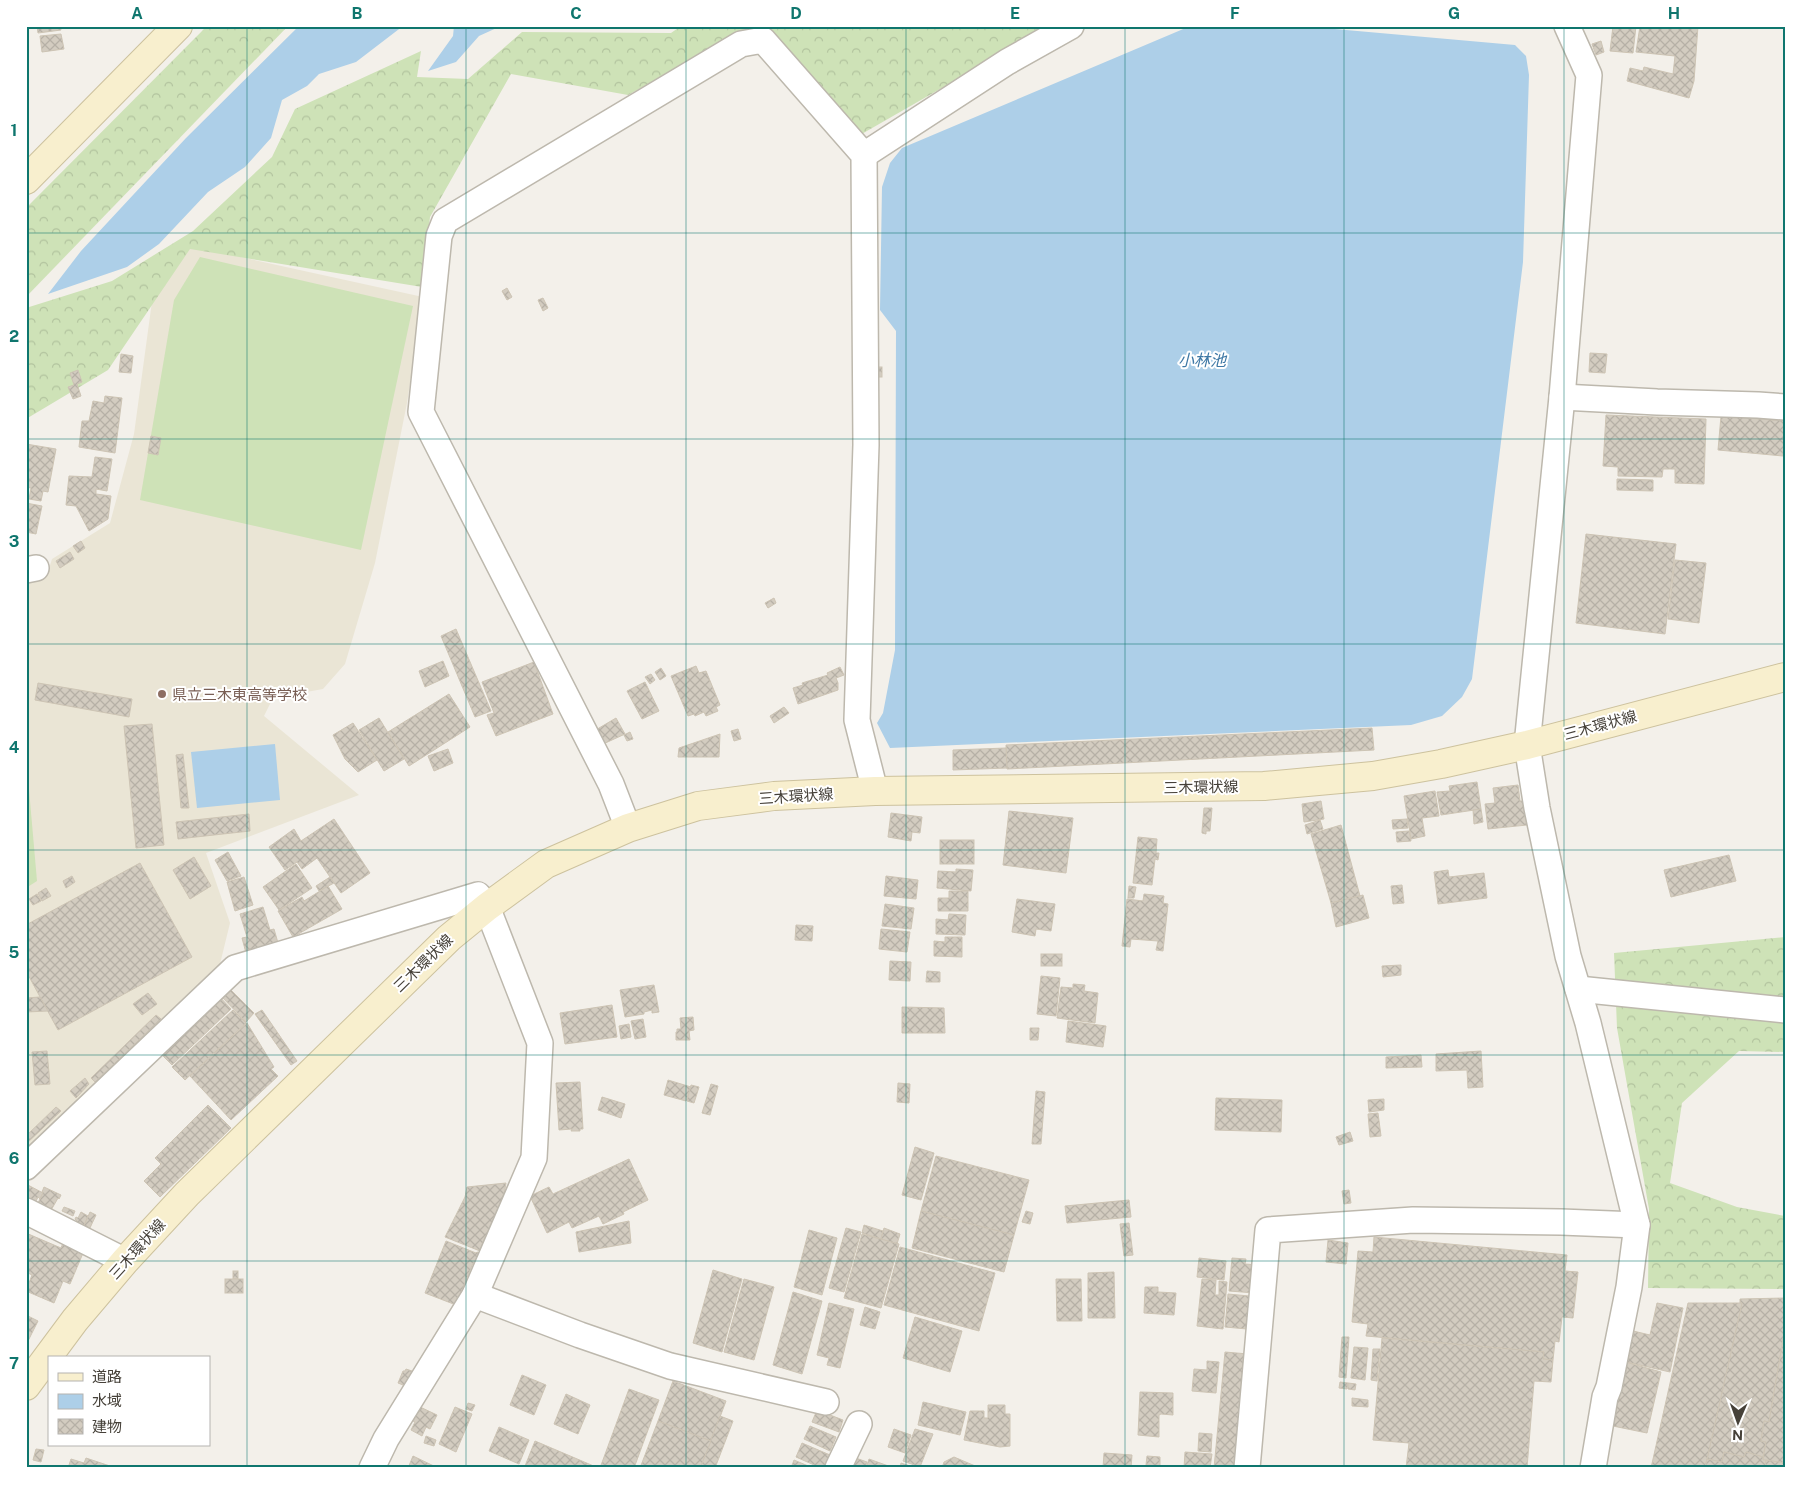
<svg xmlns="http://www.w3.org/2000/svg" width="1811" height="1494" font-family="'Public Sans','Noto Sans JP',sans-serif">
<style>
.education{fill:#eae5d5}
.forest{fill:url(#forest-crowns)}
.garden{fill:#cee2b7}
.water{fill:#adcfe8}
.building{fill:url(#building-cross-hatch);stroke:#cdc4b4}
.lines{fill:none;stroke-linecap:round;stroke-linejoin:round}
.street-casing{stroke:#bdb8ad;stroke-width:28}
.secondary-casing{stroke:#cdc29e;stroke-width:30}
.street{stroke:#fff;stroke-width:25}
.secondary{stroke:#f8efce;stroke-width:28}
.grid{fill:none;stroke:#0f766e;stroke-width:1;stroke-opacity:0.55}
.education-dot{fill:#8d6e63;stroke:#fff;stroke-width:2}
.labels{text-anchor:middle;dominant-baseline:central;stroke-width:4;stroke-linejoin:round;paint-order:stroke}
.education-label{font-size:15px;fill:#785e54;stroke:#fff;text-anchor:start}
.street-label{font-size:15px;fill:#464139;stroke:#fff}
.water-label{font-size:16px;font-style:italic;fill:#3e78a5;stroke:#fff}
.neatline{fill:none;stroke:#0f766e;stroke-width:2}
.grid-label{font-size:16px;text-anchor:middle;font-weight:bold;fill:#0f766e}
</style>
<defs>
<pattern id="forest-crowns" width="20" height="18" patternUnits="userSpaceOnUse" patternTransform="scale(1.25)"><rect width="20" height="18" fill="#cee2b7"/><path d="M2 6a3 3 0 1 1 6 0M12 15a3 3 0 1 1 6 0" fill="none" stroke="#b2c39e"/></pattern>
<pattern id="building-cross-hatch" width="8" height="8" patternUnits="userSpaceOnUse" patternTransform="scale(1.25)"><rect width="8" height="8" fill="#d3ccc0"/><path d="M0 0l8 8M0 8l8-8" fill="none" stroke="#b6b0a6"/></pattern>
</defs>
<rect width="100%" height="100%" fill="#f3f0ea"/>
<polygon class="education" points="186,245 423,297 407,403 375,563 345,664 323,689 273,698 264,716 359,795 206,853 230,923 220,964 26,1151 26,578 47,575 52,559 110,523 134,434 153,294"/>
<g class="forest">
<polygon points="207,26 288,26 26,297 26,208"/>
<polygon points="681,26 754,26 628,95 511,74 430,217 422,287 190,249 108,370 26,419 26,308 112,281 193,231 272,157 295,109 421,51 417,77 468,79 522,32 671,33"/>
<polygon points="766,26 1050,26 860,135"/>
<polygon points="1785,937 1785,1052 1739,1051 1682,1103 1670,1183 1737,1207 1785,1216 1785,1289 1648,1288 1649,1209 1617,1028 1614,953"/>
</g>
<g class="garden">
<polygon points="200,257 413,306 361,550 140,500 174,300"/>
<polygon points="26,755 37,881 26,888"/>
</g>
<g class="water">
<polygon points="299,26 403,26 356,62 319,74 307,86 282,100 271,138 245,167 208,192 159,244 127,267 48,294 81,251 186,138"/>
<polygon points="454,26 501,26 479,36 456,62 428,71 453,36"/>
<polygon points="1196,26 1301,26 1515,45 1526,56 1529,75 1523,262 1472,679 1462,697 1442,716 1411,725 890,748 877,723 883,713 895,650 896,331 880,310 882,187 890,163 902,148 1188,27"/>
<polygon points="275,744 280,800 197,808 191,752"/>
</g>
<g class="building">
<polygon points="37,26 60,26 61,30 38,33"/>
<polygon points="1613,26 1636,26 1633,53 1610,51"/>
<polygon points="1640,26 1698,26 1694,81 1689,98 1627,81 1630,68 1643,71 1644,67 1673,74 1675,56 1636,52"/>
<polygon points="61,34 64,49 42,52 40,36"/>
<polygon points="1601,41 1604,52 1596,55 1592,44"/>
<polygon points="507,288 512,297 507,300 502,291"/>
<polygon points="543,298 548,308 543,311 538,300"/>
<polygon points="1590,353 1607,354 1605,373 1589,372"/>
<polygon points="121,354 133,356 131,373 119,372"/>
<rect x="871" y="367" width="11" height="10"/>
<polygon points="78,370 82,382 77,384 81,396 73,399 68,387 74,385 70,373"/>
<polygon points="105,396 122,398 115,453 79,447 82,421 89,421 93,401 104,403"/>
<polygon points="1606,415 1706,419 1704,484 1675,483 1675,469 1663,469 1662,477 1618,476 1618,467 1603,466"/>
<polygon points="1721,416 1785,421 1783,456 1718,450"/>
<polygon points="151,436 161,438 158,455 148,453"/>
<polygon points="26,444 56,449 48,492 43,491 41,501 29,499 31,488 26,487"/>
<polygon points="95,457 112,459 107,491 96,489 96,494 111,496 108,519 89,531 76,506 66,505 69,476 92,477"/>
<polygon points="1617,479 1653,480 1653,491 1617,490"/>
<polygon points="26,503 42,506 36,534 26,532"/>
<polygon points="1586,534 1676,544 1665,634 1576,623"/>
<polygon points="81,541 85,548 78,553 73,546"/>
<polygon points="70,552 74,559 60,568 56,561"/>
<polygon points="1675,560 1706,563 1699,623 1668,619"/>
<polygon points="774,598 776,603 768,608 765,603"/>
<polygon points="456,629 491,711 475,717 441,636"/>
<polygon points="443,661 449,676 425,687 419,671"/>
<polygon points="534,662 553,714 496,736 487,715 494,713 482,682"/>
<polygon points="696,666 699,673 706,671 720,705 716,707 718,711 706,716 704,712 695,716 694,714 688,716 671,676"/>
<polygon points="840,667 844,675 836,678 838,683 838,690 798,704 793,688 803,685 802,683 828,675 827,673"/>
<polygon points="661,668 666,676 660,680 655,672"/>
<polygon points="651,674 655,680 650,684 645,677"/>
<polygon points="645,682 659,711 642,719 627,691"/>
<polygon points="38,683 132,699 129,717 35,700"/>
<polygon points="449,694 470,727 409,766 388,732"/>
<polygon points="784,707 789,713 774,723 770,716"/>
<polygon points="379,718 404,759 384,771 359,730"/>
<polygon points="616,718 625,734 601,745 594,731"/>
<polygon points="353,723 377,760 358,772 345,759 333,735"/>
<polygon points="152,724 164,845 136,848 124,726"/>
<polygon points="1372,728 1374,750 1007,769 1006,745"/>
<polygon points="738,729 741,739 734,741 731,731"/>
<polygon points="630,732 633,739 627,741 624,735"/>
<polygon points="720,734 719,757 678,757 679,748"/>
<polygon points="1006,748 1007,768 953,770 953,750"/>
<polygon points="448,749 453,763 434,771 428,756"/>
<polygon points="183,754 189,808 181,808 176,755"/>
<polygon points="1477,782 1481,809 1441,815 1437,792 1450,791 1449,786"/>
<polygon points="1518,785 1520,801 1525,801 1527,825 1488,829 1485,804 1495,803 1493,788"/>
<polygon points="1435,791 1439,816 1422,818 1425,836 1411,839 1404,796"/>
<polygon points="1321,801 1324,819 1304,822 1302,804"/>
<polygon points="1204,808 1212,808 1210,831 1206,831 1206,834 1202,833 1202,831"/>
<polygon points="1481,809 1483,822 1474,824 1473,810"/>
<polygon points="1009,811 1073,818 1066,873 1003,865"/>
<polygon points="891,813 922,817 920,833 912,832 911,841 888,837"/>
<polygon points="249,814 250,831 178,839 176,822"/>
<polygon points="334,819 370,873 341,893 317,858 302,869 297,862 285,870 269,847 294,829 301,841"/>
<polygon points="1407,819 1408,828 1393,829 1392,820"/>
<polygon points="1320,820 1323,829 1307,834 1305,825"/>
<polygon points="1341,825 1360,896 1331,903 1311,834"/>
<polygon points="1409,831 1411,841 1397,842 1396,832"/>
<polygon points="1138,837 1157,839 1156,853 1159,853 1158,860 1155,859 1152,885 1133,883"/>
<rect x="940" y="840" width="34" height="24"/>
<polygon points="228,852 241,876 227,881 215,860"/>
<polygon points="1729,855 1736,881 1671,897 1664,870"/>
<polygon points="194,857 211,886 190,899 173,870"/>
<polygon points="140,863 192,957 58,1030 26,971 26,925"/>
<polygon points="296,864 312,888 279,910 263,887"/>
<polygon points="956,869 973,870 971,891 937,888 938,871 956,872"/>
<polygon points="1448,870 1449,877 1484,873 1487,898 1438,904 1434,872"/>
<polygon points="72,876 75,882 66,888 63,881"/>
<polygon points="886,876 918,880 916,899 884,896"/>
<polygon points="244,877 253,905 235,911 227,882"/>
<polygon points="330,877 334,883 319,891 316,886"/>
<polygon points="1402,885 1404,903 1393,904 1391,886"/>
<polygon points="328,886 342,909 293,937 278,911 302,897 304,901"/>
<polygon points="1129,886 1136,887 1134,898 1128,898"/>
<polygon points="46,888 51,896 42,901 38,893"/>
<polygon points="949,891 968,891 968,911 938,911 938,898 949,898"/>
<polygon points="37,894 41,901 33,905 29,899"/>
<polygon points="1144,894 1164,896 1163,903 1168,904 1163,951 1156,950 1158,941 1131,939 1130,947 1122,946 1127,899 1143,901"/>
<polygon points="1363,895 1369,918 1336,927 1331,903"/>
<polygon points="1017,899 1055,904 1051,931 1036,929 1035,936 1012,932"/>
<polygon points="885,904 914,908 911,929 882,926"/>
<polygon points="263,907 270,930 274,929 278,943 246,953 242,938 247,937 240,914"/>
<polygon points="949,914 966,915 965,935 936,934 936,919 948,920"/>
<polygon points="796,925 813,926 812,941 795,940"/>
<polygon points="881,929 910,932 907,952 879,949"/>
<polygon points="945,937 962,937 962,957 934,956 934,941 945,942"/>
<rect x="1041" y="954" width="21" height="12"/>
<polygon points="890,961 911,962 910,981 889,980"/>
<polygon points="1401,965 1401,975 1383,977 1382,966"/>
<polygon points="927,971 940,972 940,982 926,982"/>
<polygon points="1041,976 1060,978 1056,1016 1037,1014"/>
<polygon points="1073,984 1085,985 1084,991 1098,993 1095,1023 1057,1018 1061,987 1073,988"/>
<polygon points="654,985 659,1012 652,1013 652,1010 644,1012 644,1014 625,1017 620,990"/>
<polygon points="228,987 254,1013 246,1022 220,995"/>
<polygon points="148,993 157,1004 142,1015 133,1004"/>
<polygon points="218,995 231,1009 172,1065 159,1052"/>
<polygon points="40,997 48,1011 26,1012 26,998"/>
<polygon points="612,1005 617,1037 565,1044 560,1013"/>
<polygon points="902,1007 944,1008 945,1033 902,1033"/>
<polygon points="233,1010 246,1023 185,1080 172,1067"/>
<polygon points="262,1010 297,1061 291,1065 255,1014"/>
<polygon points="156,1015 161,1019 95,1082 91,1078"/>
<polygon points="693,1017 694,1030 689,1031 690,1040 676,1040 676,1032 677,1032 677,1029 681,1029 680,1018"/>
<polygon points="643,1019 646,1037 635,1039 631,1021"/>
<polygon points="1068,1021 1106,1026 1103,1047 1066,1042"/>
<polygon points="247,1023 274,1067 271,1069 278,1076 231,1120 190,1076"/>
<polygon points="629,1024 631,1037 621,1039 619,1026"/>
<polygon points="1030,1028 1039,1028 1038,1040 1030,1040"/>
<polygon points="47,1051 50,1084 35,1085 32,1052"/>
<polygon points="1481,1051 1483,1087 1468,1088 1467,1070 1436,1071 1436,1054"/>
<polygon points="1421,1055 1422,1067 1386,1068 1386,1057"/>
<polygon points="85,1078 89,1084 76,1098 70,1091"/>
<polygon points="668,1080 691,1087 686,1101 664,1095"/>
<polygon points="580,1082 583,1129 580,1129 580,1131 571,1131 572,1129 559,1130 556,1083"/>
<polygon points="898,1083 910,1084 909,1103 897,1102"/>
<polygon points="711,1084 718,1086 710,1115 702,1113"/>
<polygon points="691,1085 699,1087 694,1103 687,1101"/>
<polygon points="1036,1091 1045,1092 1041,1144 1032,1144"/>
<polygon points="602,1097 625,1104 621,1118 598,1110"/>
<polygon points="1216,1098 1282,1100 1281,1132 1215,1130"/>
<polygon points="1384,1099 1384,1110 1369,1112 1368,1100"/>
<polygon points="208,1105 231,1128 160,1197 144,1181 161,1164 155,1158"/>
<polygon points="56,1107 61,1111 26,1144 26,1136"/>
<polygon points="1378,1113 1381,1136 1370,1137 1368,1114"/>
<polygon points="1350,1132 1353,1141 1339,1145 1336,1137"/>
<polygon points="915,1147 934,1153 921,1200 902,1195"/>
<polygon points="936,1156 1029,1180 1014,1235 921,1211"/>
<polygon points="629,1159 648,1200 623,1212 624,1214 603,1224 599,1216 572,1228 569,1222 547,1233 530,1196 549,1187 553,1194"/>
<polygon points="506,1183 501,1212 491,1237 486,1235 480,1251 445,1237 465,1197 467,1187"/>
<polygon points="26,1184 43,1193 40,1199 38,1197 34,1205 26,1201"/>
<polygon points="44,1187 61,1195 59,1199 58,1198 50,1212 37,1205 43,1193 42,1192"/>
<polygon points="1349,1190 1351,1203 1344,1204 1342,1191"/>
<polygon points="1129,1200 1131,1217 1067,1223 1065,1206"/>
<polygon points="64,1207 75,1211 73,1216 62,1211"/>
<polygon points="921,1211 1014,1235 1004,1272 912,1248"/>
<polygon points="1026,1211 1033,1213 1030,1224 1022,1222"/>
<polygon points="81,1212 88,1216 83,1228 75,1225 77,1221 75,1219 76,1217 78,1218"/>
<polygon points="90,1212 96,1215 89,1230 83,1228"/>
<polygon points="629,1221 631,1243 579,1252 576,1232"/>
<polygon points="1129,1223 1133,1255 1124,1256 1120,1224"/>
<polygon points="864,1225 883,1231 881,1239 862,1233"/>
<polygon points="846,1228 861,1232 844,1292 829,1288"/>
<polygon points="884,1228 900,1234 897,1244 881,1239"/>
<polygon points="809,1230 837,1238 822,1295 794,1287"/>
<polygon points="26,1233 61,1248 65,1238 86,1246 70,1284 63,1281 54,1303 26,1291 32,1275 26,1272"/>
<polygon points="862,1234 899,1244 881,1308 844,1298"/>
<polygon points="1374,1237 1567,1255 1565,1271 1578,1272 1573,1318 1562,1317 1559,1342 1555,1341 1553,1360 1543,1359 1544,1352 1366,1336 1368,1324 1352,1322 1358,1251 1373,1252"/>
<polygon points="1328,1240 1348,1243 1346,1264 1326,1262"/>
<polygon points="446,1241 476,1253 477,1252 482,1254 478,1265 473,1263 456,1305 425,1293"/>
<polygon points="900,1247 995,1273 979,1331 884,1305"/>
<polygon points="1199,1258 1226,1261 1224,1280 1197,1277"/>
<polygon points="1232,1258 1246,1259 1245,1264 1258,1265 1255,1293 1229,1291"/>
<polygon points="713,1270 742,1279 722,1352 693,1343"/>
<rect x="233" y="1271" width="5" height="8"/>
<polygon points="1114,1272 1115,1318 1088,1318 1088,1273"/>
<rect x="225" y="1279" width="18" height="14"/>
<polygon points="744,1279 774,1287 754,1360 724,1352"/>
<polygon points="1056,1279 1081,1279 1082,1321 1057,1321"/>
<polygon points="1202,1279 1216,1280 1215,1295 1219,1295 1219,1281 1227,1282 1223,1329 1197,1326"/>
<polygon points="1145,1287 1158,1287 1158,1292 1176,1293 1174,1315 1144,1313"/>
<polygon points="793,1292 822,1301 802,1374 773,1365"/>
<polygon points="1228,1294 1249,1296 1247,1329 1225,1327"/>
<polygon points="1785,1298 1785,1328 1769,1422 1764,1421 1761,1441 1766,1442 1763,1457 1746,1452 1744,1457 1724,1452 1722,1462 1707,1459 1742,1303 1740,1303 1740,1299"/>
<polygon points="829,1303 854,1309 840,1368 827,1365 829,1358 817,1355"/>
<polygon points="1657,1303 1683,1308 1670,1372 1622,1361 1629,1330 1650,1335"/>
<polygon points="1688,1303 1742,1303 1705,1468 1651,1468"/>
<polygon points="865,1307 880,1312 875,1329 860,1325"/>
<polygon points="26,1315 38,1321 26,1345"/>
<polygon points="915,1317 962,1331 950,1372 903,1358"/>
<polygon points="1785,1328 1785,1463 1763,1460 1766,1442 1761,1441 1764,1421 1769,1422"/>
<polygon points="1342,1337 1349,1337 1346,1378 1339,1377"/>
<polygon points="1382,1338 1544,1352 1543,1359 1553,1360 1551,1382 1534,1381 1527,1468 1406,1468 1409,1443 1373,1440"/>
<polygon points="1354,1347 1368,1348 1365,1380 1351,1378"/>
<polygon points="1373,1349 1380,1349 1377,1381 1371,1380"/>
<polygon points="1225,1352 1248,1354 1237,1468 1214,1468"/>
<polygon points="1207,1361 1219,1362 1216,1393 1192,1391 1194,1369 1207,1370"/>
<polygon points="1622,1361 1661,1372 1647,1433 1608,1425"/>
<polygon points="406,1369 412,1371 411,1374 413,1375 408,1387 398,1383 403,1371 405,1371"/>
<polygon points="522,1375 546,1385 534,1415 510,1405"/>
<polygon points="673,1381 726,1401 711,1441 658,1421"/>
<polygon points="1340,1382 1348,1383 1347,1389 1339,1388"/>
<polygon points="1348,1383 1356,1384 1355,1390 1348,1389"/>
<polygon points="629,1389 659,1400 634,1468 600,1468"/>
<polygon points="1140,1392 1173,1393 1173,1415 1161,1414 1159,1415 1159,1437 1138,1435"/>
<polygon points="566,1394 590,1405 578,1434 554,1424"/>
<polygon points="1352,1398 1368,1400 1368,1407 1352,1406"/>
<polygon points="923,1402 966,1412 960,1435 918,1425"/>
<polygon points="468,1403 475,1405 472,1411 466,1409"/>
<polygon points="988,1405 1005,1405 1005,1414 1010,1414 1010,1446 1000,1447 964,1440 970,1411 984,1411 984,1418 988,1418"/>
<polygon points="418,1406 437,1415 430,1429 426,1427 422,1436 411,1430 415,1422 411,1420"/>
<polygon points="455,1407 472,1414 456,1452 439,1444"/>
<polygon points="817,1410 843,1420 839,1432 812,1422"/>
<polygon points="720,1416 733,1421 715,1468 700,1468"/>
<polygon points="658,1421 711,1441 700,1468 640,1468"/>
<polygon points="810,1426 836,1437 830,1451 804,1439"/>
<polygon points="499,1427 529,1440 519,1464 489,1451"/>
<polygon points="894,1429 911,1435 905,1453 888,1447"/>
<polygon points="915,1429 933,1434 920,1467 903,1461"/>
<polygon points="1199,1433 1212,1434 1211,1452 1198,1451"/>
<polygon points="426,1436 436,1440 434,1446 424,1443"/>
<polygon points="535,1441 596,1467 595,1468 529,1468 525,1466"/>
<polygon points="802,1443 837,1458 833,1468 821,1468 796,1457"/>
<polygon points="36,1449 44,1450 41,1462 33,1460"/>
<polygon points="1185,1452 1212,1454 1210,1468 1184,1468"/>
<polygon points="1724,1452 1744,1457 1746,1452 1763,1457 1763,1460 1766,1460 1765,1468 1705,1468 1707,1459 1722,1462"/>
<polygon points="1104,1453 1132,1455 1131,1468 1103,1468"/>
<polygon points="413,1456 438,1468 408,1468"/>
<polygon points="1147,1456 1160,1457 1160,1466 1146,1465"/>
<polygon points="853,1457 867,1462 865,1468 849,1468"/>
<polygon points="954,1457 980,1468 942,1468 944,1462"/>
<polygon points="86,1458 116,1468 68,1468 71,1459 84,1463"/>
<polygon points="869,1459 894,1468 866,1468"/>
<polygon points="794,1460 813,1468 791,1468"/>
<polygon points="1766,1460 1785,1463 1785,1468 1765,1468"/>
<polygon points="901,1463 916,1468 900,1468"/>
</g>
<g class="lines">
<defs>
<g id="street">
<polyline points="1567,26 1589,75 1562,397 1527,745 1537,808 1568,956 1588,1023 1637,1225 1629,1287 1609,1387 1605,1397 1593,1468"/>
<polyline points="864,155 1007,62 1071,26"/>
<polyline points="1562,397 1657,402 1758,405 1785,407"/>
<polyline points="26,570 36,568"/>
<polyline points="628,828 611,784 421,412 439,236 445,221 741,44 763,40 864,155 866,445 857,720 875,791"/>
<polyline points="1578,989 1785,1010"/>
<polyline points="26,1167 235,968 478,895 487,907 540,1043 534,1158 475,1295 386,1439 372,1468"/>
<polyline points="26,1211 125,1261"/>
<polyline points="475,1295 580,1335 670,1366 826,1402"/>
<polyline points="838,1468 859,1424"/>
<polyline points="1247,1468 1268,1230 1413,1220 1561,1222 1637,1225"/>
</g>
<g id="secondary">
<polyline points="26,180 178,26"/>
<polyline points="26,1386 75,1320 125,1261 187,1194 449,938 487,907 546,864 628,828 698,806 774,796 875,791 1264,786 1373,776 1441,764 1527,745 1785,677"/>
</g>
</defs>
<use href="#street" class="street-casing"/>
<use href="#secondary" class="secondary-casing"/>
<use href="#street" class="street"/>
<use href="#secondary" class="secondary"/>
</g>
<path class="grid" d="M247,26V1468M466,26V1468M686,26V1468M906,26V1468M1125,26V1468M1344,26V1468M1564,26V1468M26,233H1785M26,439H1785M26,644H1785M26,850H1785M26,1055H1785M26,1261H1785"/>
<circle class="education-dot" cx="162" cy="694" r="5"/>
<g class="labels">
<g class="education-label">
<text x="172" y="694">県立三木東高等学校</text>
</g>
<g class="street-label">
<text transform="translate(1600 725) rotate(-15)">三木環状線</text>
<text transform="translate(1201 787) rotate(-1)">三木環状線</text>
<text transform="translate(796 796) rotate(-4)">三木環状線</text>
<text transform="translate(423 963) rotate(-44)">三木環状線</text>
<text transform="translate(137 1249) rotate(-48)">三木環状線</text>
</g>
<g class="water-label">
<text x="1202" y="360">小林池</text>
</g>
</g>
<rect width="1811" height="1494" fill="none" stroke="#ffffff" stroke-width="55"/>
<rect x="48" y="1356" width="162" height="90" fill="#ffffff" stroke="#b5b3b0"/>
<rect x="58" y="1373" width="25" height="8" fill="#f8efce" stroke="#b5b3b0"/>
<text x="92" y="1382" font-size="15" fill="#464139">道路</text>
<rect x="58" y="1394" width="25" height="15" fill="#adcfe8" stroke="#b5b3b0"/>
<text x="92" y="1406" font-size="15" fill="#464139">水域</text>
<rect x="58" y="1419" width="25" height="15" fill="url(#building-cross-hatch)" stroke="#b5b3b0"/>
<text x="92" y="1432" font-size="15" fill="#464139">建物</text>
<g transform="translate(1738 1422) rotate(182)" stroke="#ffffff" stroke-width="4" paint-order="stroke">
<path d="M0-4L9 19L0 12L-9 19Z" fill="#464139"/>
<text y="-8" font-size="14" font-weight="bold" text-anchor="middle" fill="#464139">N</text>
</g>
<rect x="28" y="28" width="1756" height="1438" class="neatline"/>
<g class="grid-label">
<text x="137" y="19">A</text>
<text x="357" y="19">B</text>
<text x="576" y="19">C</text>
<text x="796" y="19">D</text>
<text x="1015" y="19">E</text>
<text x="1235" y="19">F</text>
<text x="1454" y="19">G</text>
<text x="1674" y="19">H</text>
<text x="14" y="136">1</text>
<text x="14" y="342">2</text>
<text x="14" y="547">3</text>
<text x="14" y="753">4</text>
<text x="14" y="958">5</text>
<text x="14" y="1164">6</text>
<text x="14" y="1369">7</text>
</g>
</svg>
